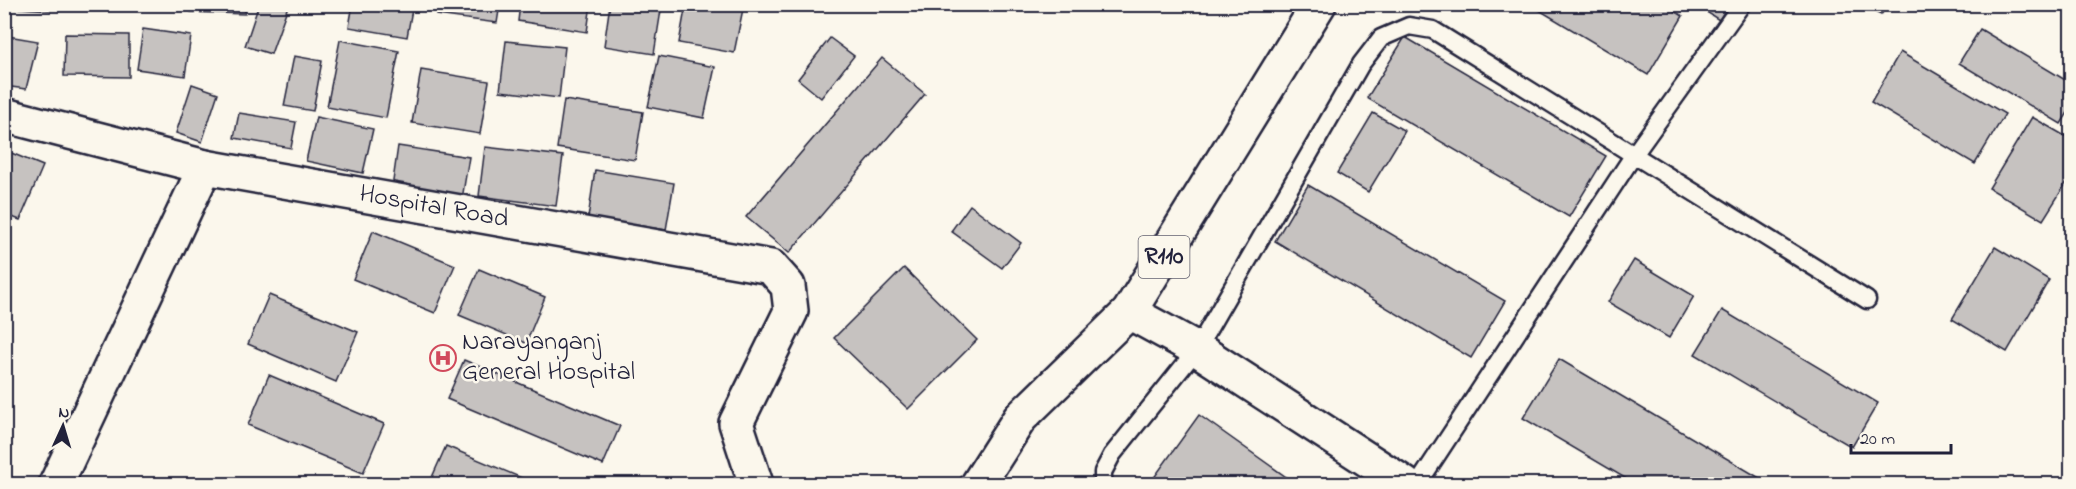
<svg xmlns="http://www.w3.org/2000/svg" width="2076" height="489" font-family="'Indie Flower',sans-serif">
<style>
.building{fill:#c6c2c0;stroke:#22223b;stroke-width:1.5}
.lines{fill:none;stroke-linecap:round;stroke-linejoin:round}
.service-casing{stroke:#22223b;stroke-width:21}
.minor-casing{stroke:#22223b;stroke-width:38}
.primary-casing{stroke:#22223b;stroke-width:38}
.service{stroke:#fbf7ec;stroke-width:16}
.minor{stroke:#fbf7ec;stroke-width:33}
.primary{stroke:#fbf7ec;stroke-width:33}
.labels{text-anchor:middle;dominant-baseline:central;stroke-width:5;stroke-linejoin:round;paint-order:stroke}
.shield{fill:#fbf7ec;stroke:#636270;stroke-width:1.5}
.shield-label{font-size:24px;font-weight:bold;fill:#22223b}
.street-label{font-size:26px;fill:#22223b;stroke:#fbf7ec}
.poi-label{font-size:26px;fill:#22223b;stroke:#fbf7ec;text-anchor:start}
</style>
<rect width="100%" height="100%" fill="#fbf7ec"/>
<filter id="ink" filterUnits="userSpaceOnUse"><feTurbulence type="fractalNoise" baseFrequency=".0167" numOctaves="2"/><feDisplacementMap in="SourceGraphic" scale="12" xChannelSelector="R" yChannelSelector="G"/><feConvolveMatrix kernelMatrix="1 2 1 2 8 2 1 2 1" color-interpolation-filters="sRGB"/></filter>
<g filter="url(#ink)">
<g class="building">
<polygon points="4,4 51,4 50,10 4,7"/>
<polygon points="191,4 245,4 245,14 191,12"/>
<polygon points="259,4 288,6 271,54 245,46"/>
<polygon points="353,4 413,4 407,37 349,27"/>
<polygon points="438,4 500,4 497,23 437,15"/>
<polygon points="520,4 591,4 587,32 518,21"/>
<polygon points="610,4 662,4 654,54 604,46"/>
<polygon points="686,4 744,4 734,53 679,43"/>
<polygon points="1529,4 1663,4 1683,16 1648,75"/>
<polygon points="1694,4 1729,4 1719,20"/>
<polygon points="1858,4 1888,4 1881,15"/>
<polygon points="143,29 191,36 185,76 137,69"/>
<polygon points="1980,29 2072,84 2072,106 2061,124 1959,63"/>
<polygon points="65,34 129,35 129,77 64,76"/>
<polygon points="8,36 38,41 26,89 4,86 4,49"/>
<polygon points="1405,37 1606,156 1569,217 1367,98"/>
<polygon points="830,38 854,56 821,98 798,79"/>
<polygon points="340,40 399,51 386,118 327,107"/>
<polygon points="506,41 565,47 559,98 500,91"/>
<polygon points="1900,52 2005,114 1975,164 1871,102"/>
<polygon points="294,56 322,61 313,111 284,106"/>
<polygon points="659,56 715,67 704,118 648,107"/>
<polygon points="882,58 925,94 789,253 746,217"/>
<polygon points="421,70 489,81 480,134 412,123"/>
<polygon points="192,84 218,93 202,142 176,133"/>
<polygon points="564,100 643,112 635,160 557,148"/>
<polygon points="239,113 296,122 291,148 234,138"/>
<polygon points="1373,113 1405,131 1368,192 1337,173"/>
<polygon points="316,117 373,129 363,173 306,161"/>
<polygon points="2032,117 2072,140 2072,174 2043,220 1989,188"/>
<polygon points="398,146 469,157 462,199 392,188"/>
<polygon points="485,147 563,156 556,206 479,196"/>
<polygon points="4,150 43,166 20,220 4,214"/>
<polygon points="595,170 674,183 666,230 588,218"/>
<polygon points="1308,185 1505,301 1471,358 1275,241"/>
<polygon points="970,205 1021,243 1002,268 951,231"/>
<polygon points="373,231 455,265 435,313 353,279"/>
<polygon points="1995,247 2049,280 2007,352 1952,319"/>
<polygon points="1634,260 1694,296 1669,338 1608,302"/>
<polygon points="904,268 977,340 908,409 834,338"/>
<polygon points="479,269 545,297 526,343 459,315"/>
<polygon points="269,295 358,332 336,382 248,344"/>
<polygon points="1722,310 1878,403 1852,447 1695,354"/>
<polygon points="1559,359 1763,480 1760,484 1635,484 1523,418"/>
<polygon points="464,360 620,426 603,465 447,399"/>
<polygon points="269,375 384,424 363,473 248,425"/>
<polygon points="1199,415 1296,484 1161,484 1153,479"/>
<polygon points="446,446 536,484 429,484"/>
</g>
<g class="lines">
<defs>
<g id="service">
<polyline points="1103,484 1103,472 1112,455 1197,349 1361,64 1381,38 1409,26 1433,30 1867,300"/>
<polyline points="1418,484 1633,156 1742,4"/>
</g>
<g id="minor">
<path id="s1" d="M4,115L205,167L771,267L788,286L791,311L736,423L756,484"/>
<polyline points="1129,312 1197,349 1405,484"/>
<polyline points="56,484 205,167"/>
</g>
<polyline id="primary" points="978,484 1020,418 1129,312 1319,4"/>
</defs>
<use href="#service" class="service-casing"/>
<use href="#minor" class="minor-casing"/>
<use href="#primary" class="primary-casing"/>
<use href="#service" class="service"/>
<use href="#minor" class="minor"/>
<use href="#primary" class="primary"/>
</g>
</g>
<defs>
<symbol id="hospital-ring" viewBox="-11 -11 22 22"><circle r="9.5" fill="#fbf7ec" stroke="#d1495b" stroke-width="1.5"/><path d="M-5-5h3v3.5h4V-5h3V5h-3V1.5h-4V5h-3Z" fill="#d1495b"/></symbol>
</defs>
<g fill-rule="evenodd">
<use href="#hospital-ring" x="428" y="343" width="30" height="30"/>
</g>
<g class="labels">
<rect class="shield" x="1138.5" y="236" width="51" height="42" rx="4.5"/>
<g class="shield-label">
<text x="1164" y="257">R110</text>
</g>
<g class="street-label">
<text stroke="none"><textPath href="#s1" startOffset="440">Hospital Road</textPath></text>
</g>
<g class="poi-label">
<text x="462" y="343">Narayanganj<tspan x="462" dy="30">General Hospital</tspan></text>
</g>
</g>
<rect width="2076" height="489" fill="none" stroke="#fbf7ec" stroke-width="24"/>
<rect x="12" y="12" width="2052" height="465" fill="none" stroke="#22223b" stroke-width="2" filter="url(#ink)"/>
<g transform="translate(63 426) rotate(4)" stroke="#fbf7ec" stroke-width="4.5" paint-order="stroke">
<path d="M0-4.5L10 22L0 15L-10 22Z" fill="#22223b"/>
<text y="-9" font-size="16" font-weight="bold" text-anchor="middle" fill="#22223b">N</text>
</g>
<path d="M1851 444v9h100v-9" fill="none" stroke="#22223b" stroke-width="3"/>
<text x="1860" y="444" font-size="18" fill="#22223b" stroke="#fbf7ec" stroke-width="4.5" paint-order="stroke">20 m</text>
</svg>
